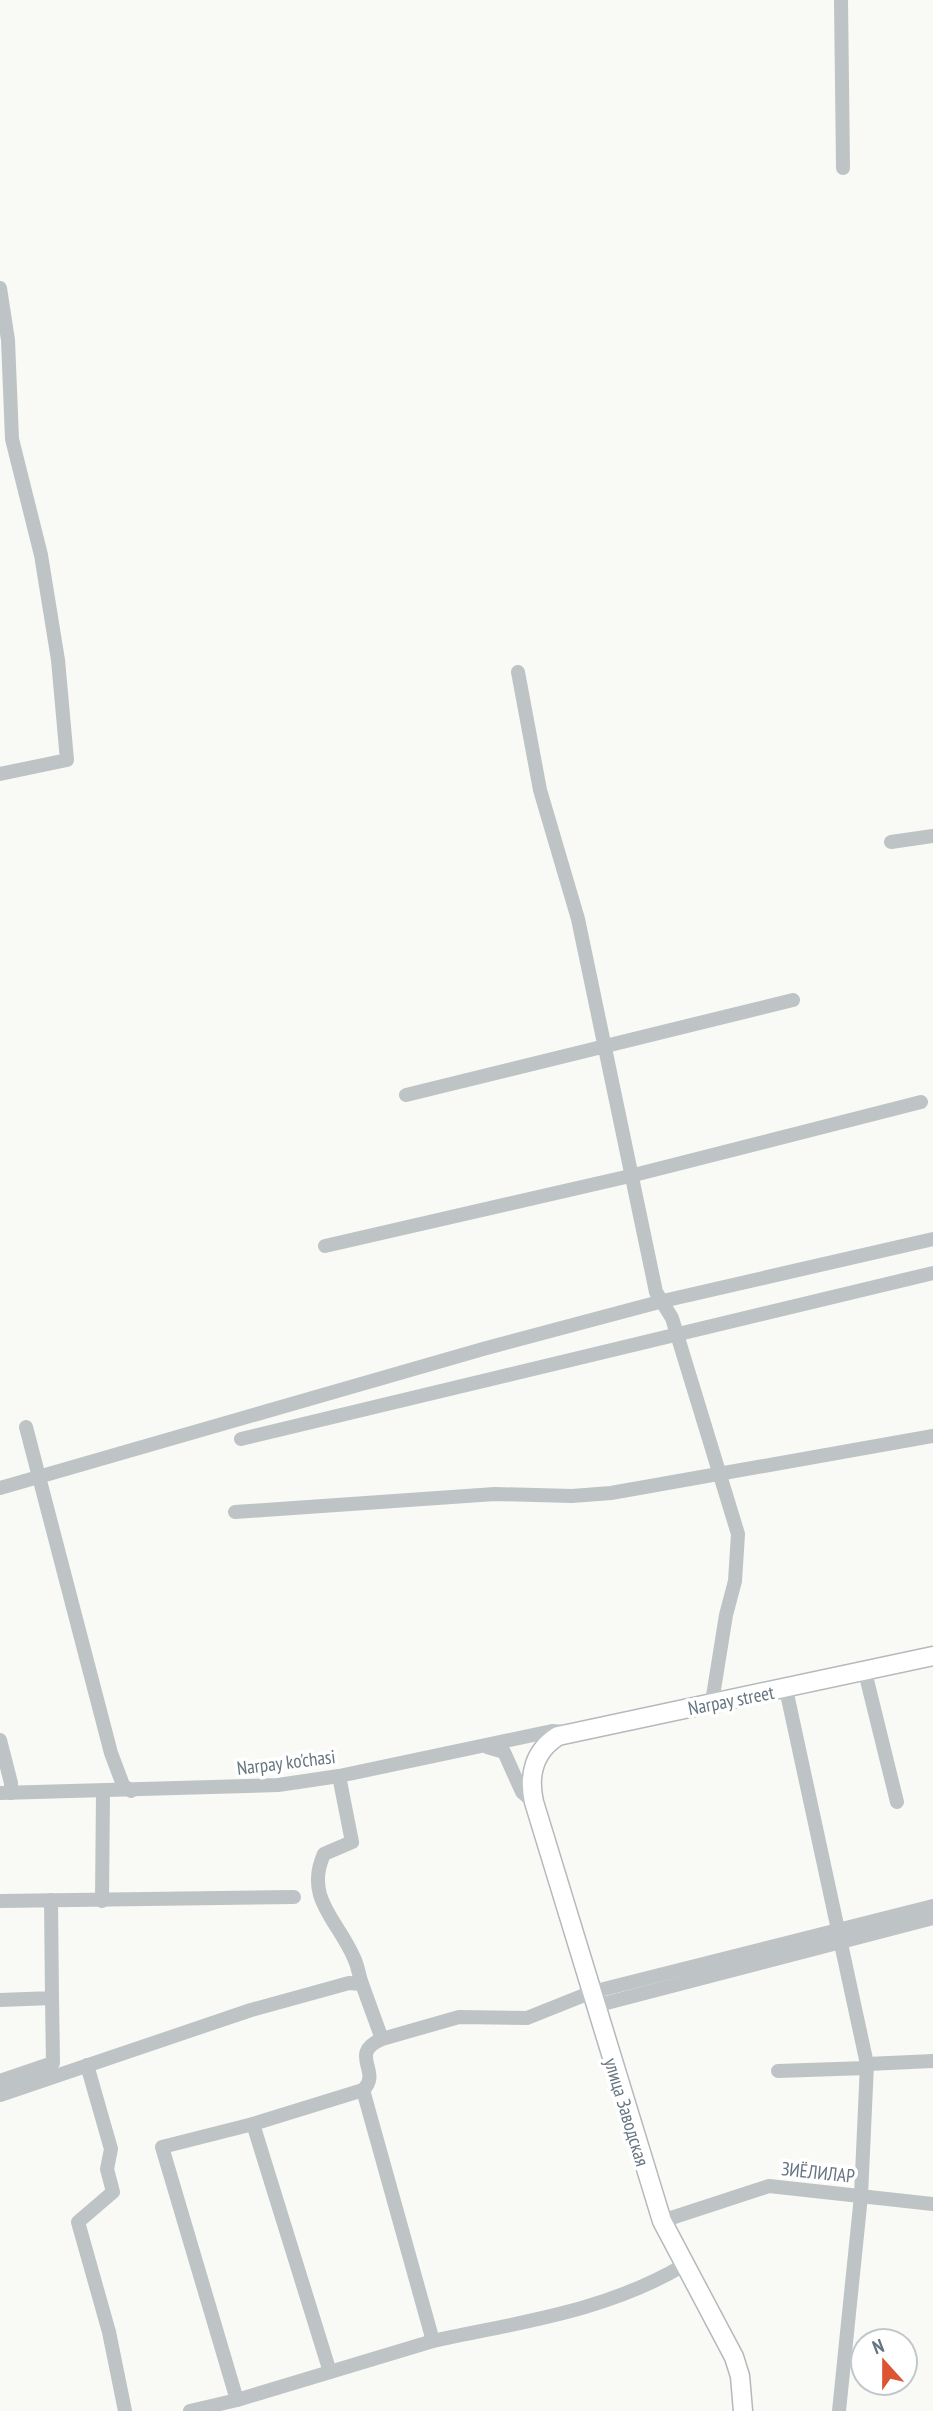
<svg xmlns="http://www.w3.org/2000/svg" width="933" height="2411" font-family="'PT Sans Narrow',sans-serif">
<style>
.lines{fill:none;stroke-linecap:round;stroke-linejoin:round}
.major-casing{stroke:#b4b9bd;stroke-width:21}
.minor{stroke:#bec3c6;stroke-width:14}
.major{stroke:#fff;stroke-width:18}
.labels{text-anchor:middle;dominant-baseline:central;stroke-width:7;stroke-linejoin:round;paint-order:stroke}
.street-label{font-size:19px;fill:#657580;stroke:#fff}
</style>
<rect width="100%" height="100%" fill="#f9f9f6"/>
<g class="lines">
<defs>
<path id="major" d="M743,2411L740,2376L734,2357L662,2221L534,1802C528,1775 534,1751 558,1736L933,1656"/>
</defs>
<use href="#major" class="major-casing"/>
<g class="minor">
<polyline points="841,0 843,168"/>
<polyline points="0,288 8,340 12,439 41,555 58,660 67,760 0,774"/>
<polyline points="518,672 540,790 578,919 656,1292 672,1318 738,1534 735,1581 726,1615 712,1702"/>
<polyline points="891,842 933,836"/>
<polyline points="406,1095 793,1000"/>
<polyline points="325,1246 630,1176 921,1102"/>
<polyline points="26,1427 111,1753 123,1785 131,1791"/>
<polyline points="241,1439 933,1273"/>
<polyline points="0,1488 483,1349 663,1301 933,1239"/>
<polyline points="235,1512 495,1494 572,1496 611,1493 933,1436"/>
<polyline points="865,1672 897,1802"/>
<polyline points="786,1689 867,2064 861,2196 839,2411"/>
<polyline points="0,1740 11,1783 11,1793"/>
<polyline points="487,1747 504,1752 522,1792 534,1802"/>
<path d="M339,1776L352,1842L324,1854C304,1898 338,1920 354,1958C358,1966 359,1976 362,1984"/>
<polyline points="0,1793 278,1785 339,1776 552,1731 567,1732"/>
<polyline points="0,1901 294,1897"/>
<polyline points="102,1901 103,1792"/>
<polyline points="0,2000 52,1998 51,1900"/>
<polyline points="595,2006 933,1918"/>
<polyline points="867,2064 933,2061"/>
<polyline points="87,2065 111,2149 107,2169 113,2192 78,2222 109,2332 125,2411"/>
<polyline points="778,2071 866,2068"/>
<polyline points="0,2081 53,2063 52,1998"/>
<path d="M363,2090L433,2341C521,2322 607,2311 684,2265"/>
<polyline points="0,2095 251,2010 349,1983 362,1984 382,2039"/>
<polyline points="253,2124 330,2372"/>
<polyline points="662,2221 769,2186 933,2204"/>
<polyline points="237,2400 433,2341"/>
<path d="M190,2411L237,2400L162,2147L253,2124L363,2090C383,2072 347,2054 382,2039L459,2017L527,2018L592,1992L933,1906"/>
</g>
<use href="#major" class="major"/>
</g>
<g class="labels">
<g class="street-label">
<text transform="translate(731 1700) rotate(-11)">Narpay street</text>
<text transform="translate(286 1762) rotate(-7)">Narpay ko'chasi</text>
<text transform="translate(627 2112) rotate(73)">улица Заводская</text>
<text transform="translate(818 2172) rotate(6)">ЗИЁЛИЛАР</text>
</g>
</g>
<g transform="translate(884 2362) rotate(339)"><circle r="33" fill="#ffffff" stroke="#c1c8cc" stroke-width="2"/>
<path d="M0-5L12 26L0 18L-12 26Z" fill="#dc5434"/>
<text y="-10" font-size="19" font-weight="bold" text-anchor="middle" fill="#657580">N</text>
</g>
</svg>
